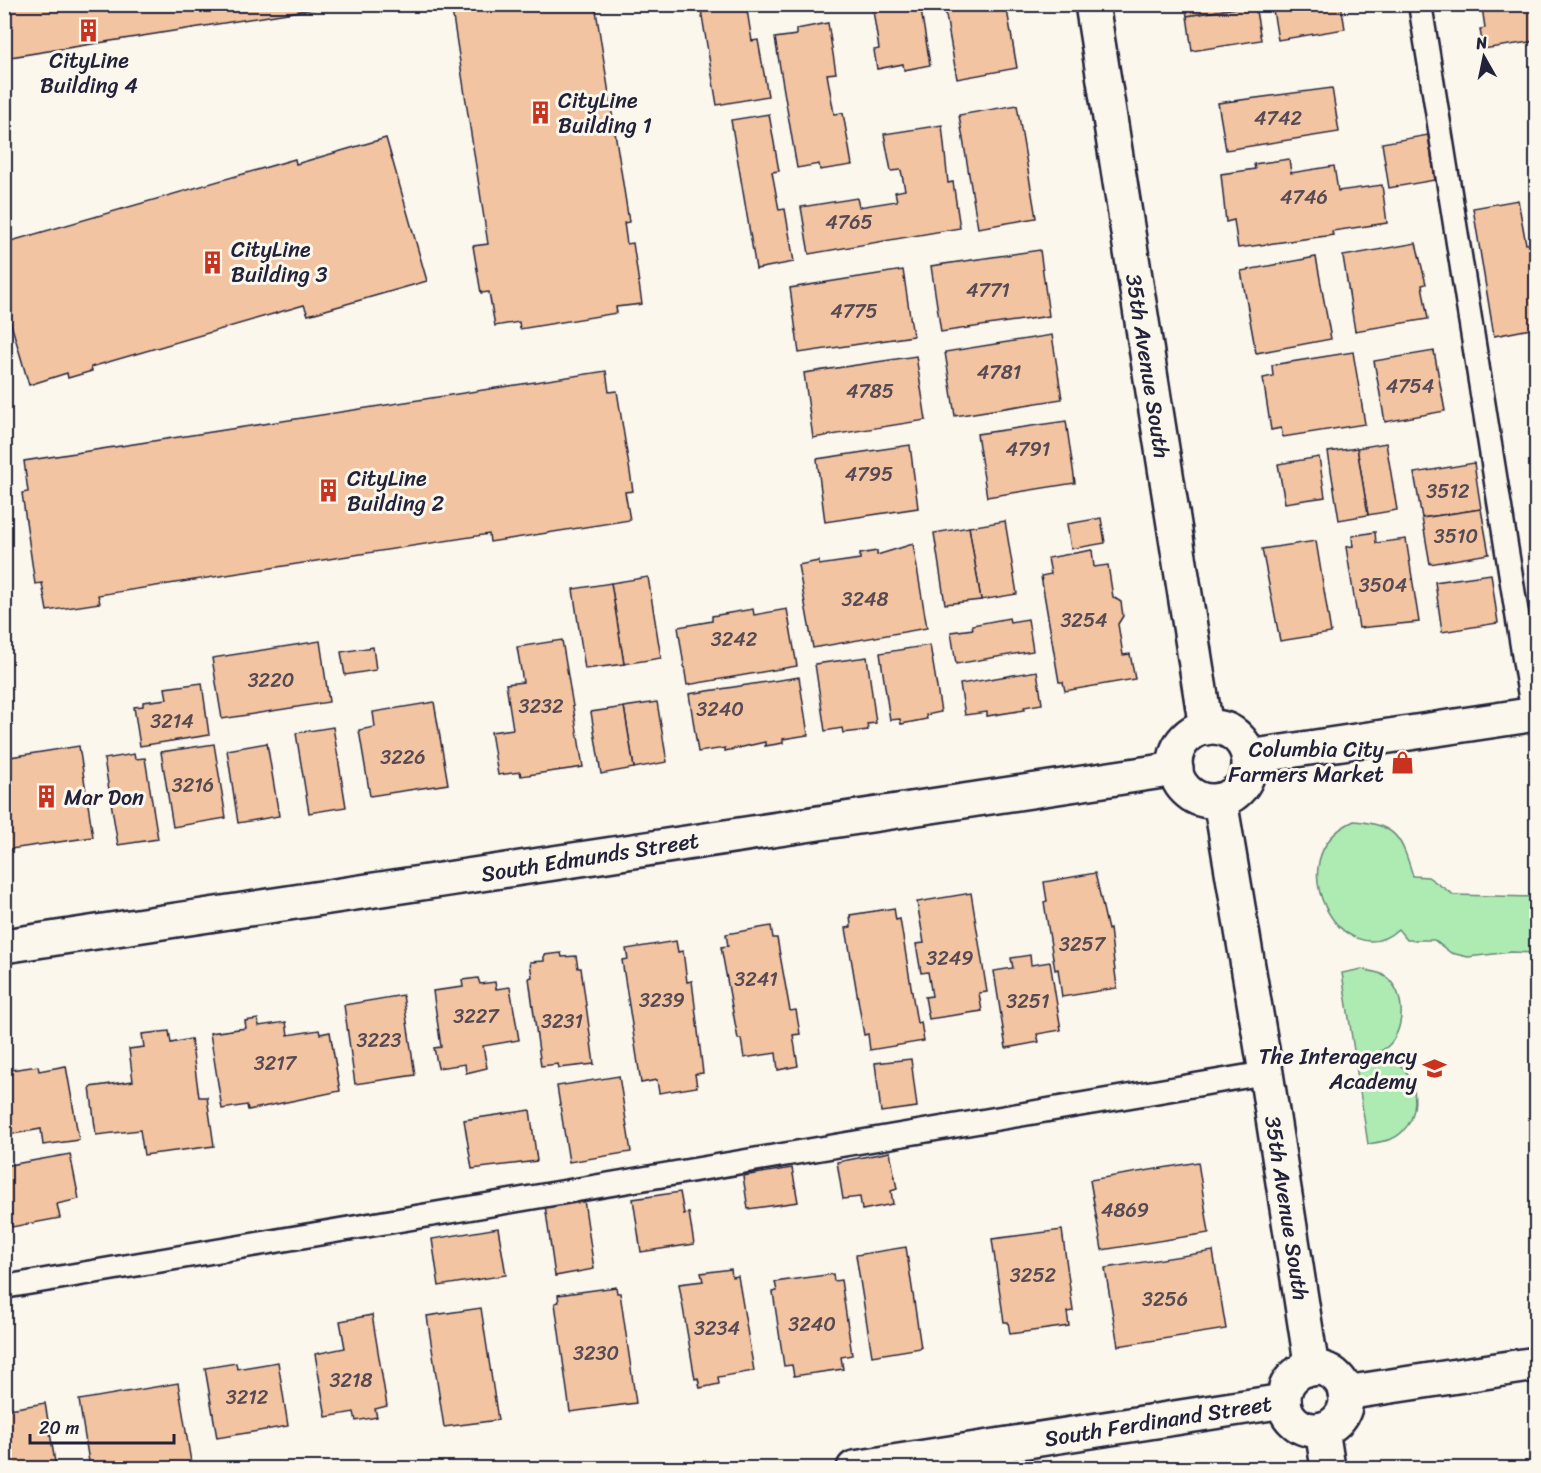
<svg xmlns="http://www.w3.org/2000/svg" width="1541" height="1473" font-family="Sriracha,sans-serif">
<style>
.green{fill:#adebb3;stroke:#688677;stroke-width:1.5}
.building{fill:#f2c4a1;stroke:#22223b;stroke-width:1.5}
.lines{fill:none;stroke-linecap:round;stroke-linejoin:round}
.lane-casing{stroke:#22223b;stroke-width:27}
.street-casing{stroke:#22223b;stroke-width:38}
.lane{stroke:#fbf7ec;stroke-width:22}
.street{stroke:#fbf7ec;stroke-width:33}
.labels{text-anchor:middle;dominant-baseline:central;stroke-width:6;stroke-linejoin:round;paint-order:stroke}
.number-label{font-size:20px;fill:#564a54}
.poi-label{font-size:22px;fill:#22223b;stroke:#fbf7ec;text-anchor:start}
.street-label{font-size:22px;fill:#22223b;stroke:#fbf7ec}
</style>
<rect width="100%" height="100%" fill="#fbf7ec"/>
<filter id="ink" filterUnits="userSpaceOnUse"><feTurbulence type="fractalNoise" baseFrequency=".0167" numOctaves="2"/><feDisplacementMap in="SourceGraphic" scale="12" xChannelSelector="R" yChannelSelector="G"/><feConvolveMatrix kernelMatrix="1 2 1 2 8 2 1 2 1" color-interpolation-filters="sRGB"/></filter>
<g filter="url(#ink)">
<g class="green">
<path d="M1354,821C1397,825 1401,837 1413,876L1428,877L1454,895L1536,897V953L1511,952L1468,957L1451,953L1434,940H1407L1398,929C1345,979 1273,858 1354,821Z"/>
<path d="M1362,969C1368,971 1376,972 1381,974C1405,987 1407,1024 1390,1044C1381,1054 1367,1056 1355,1057L1342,973Z"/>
<path d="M1376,1056C1387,1059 1398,1061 1405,1070C1419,1087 1418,1116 1403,1131C1394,1141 1380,1142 1368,1144L1355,1059Z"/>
</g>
<g class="building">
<polygon points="4,4 344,4 4,58"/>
<polygon points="451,4 595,4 629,222 624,223 627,244 633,243 642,304 616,307 617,313 520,329 519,322 495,326 489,292 481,293 473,246 488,244"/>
<polygon points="700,4 746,4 752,41 758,40 768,96 717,105"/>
<polygon points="872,4 920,4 930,65 904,70 903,64 877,69 874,50 879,49"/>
<polygon points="944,4 1006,4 1017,68 957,79"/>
<polygon points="1185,4 1255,4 1255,5 1187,16"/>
<polygon points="1272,4 1341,4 1345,29 1278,40"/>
<polygon points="1476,4 1536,4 1536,41 1483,49 1480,29 1485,28 1482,7 1476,8"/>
<polygon points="1255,5 1261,40 1192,51 1187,16"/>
<polygon points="828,23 836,73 827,74 834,114 843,113 852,165 820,170 819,164 797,168 775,38 796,35 796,29"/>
<polygon points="1332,88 1339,132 1226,150 1218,103"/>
<polygon points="1017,105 1036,218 978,228 959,115"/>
<polygon points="769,114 779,171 772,172 779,210 785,209 794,262 756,269 731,120"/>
<polygon points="942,125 948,183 953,182 960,228 809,254 801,207 857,198 859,207 897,201 895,192 905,190 901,170 891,171 884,134"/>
<polygon points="1428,135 1435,180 1389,188 1382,143"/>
<polygon points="386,138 427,281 308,315 304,305 91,367 92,371 68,378 67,373 29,385 4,300 4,243 295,159 296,164"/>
<polygon points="1289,159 1291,173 1334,166 1338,191 1382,185 1387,223 1332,231 1333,235 1238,248 1234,220 1226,222 1221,174 1255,169 1254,164"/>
<polygon points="1518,200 1526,244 1536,243 1536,236 1536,328 1494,336 1473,208"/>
<polygon points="1416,243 1426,284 1422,285 1428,319 1355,331 1343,256"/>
<polygon points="1040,250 1049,316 941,332 931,266"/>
<polygon points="1316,257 1331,339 1256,353 1241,271"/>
<polygon points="903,270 913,336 799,353 790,288"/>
<polygon points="1052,335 1062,399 955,416 945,352"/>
<polygon points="1434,351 1445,411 1385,422 1374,361"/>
<polygon points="1353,352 1365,424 1283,437 1281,428 1271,430 1263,378 1273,376 1272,365"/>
<polygon points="916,356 926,420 813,438 804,373"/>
<polygon points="606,371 609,392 617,391 633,491 625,492 630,520 490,542 489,534 98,595 100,603 47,611 42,583 35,584 22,493 28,492 24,461"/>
<polygon points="1066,421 1075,483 987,497 977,434"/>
<polygon points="1386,443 1397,510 1368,515 1357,448"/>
<polygon points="910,445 918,508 825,522 817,459"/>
<polygon points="1357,448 1368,515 1339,520 1328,452"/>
<polygon points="1319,457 1325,497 1285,503 1278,464"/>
<polygon points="1474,463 1481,509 1422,518 1414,473"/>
<polygon points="1481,509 1489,554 1430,564 1422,518"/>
<polygon points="1101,518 1105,543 1071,549 1067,524"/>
<polygon points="1005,521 1017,594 981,600 969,527"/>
<polygon points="969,527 981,600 945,604 934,533"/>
<polygon points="1375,532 1376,543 1406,539 1419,622 1359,628 1346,547 1353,546 1352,536"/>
<polygon points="1316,541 1331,633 1280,641 1262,549"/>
<polygon points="913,544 927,628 813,648 798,565 819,561 819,565 860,559 860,554 877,551 877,555"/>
<polygon points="1092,550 1094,567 1108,565 1113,597 1121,602 1123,616 1118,624 1123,655 1130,654 1135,679 1065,691 1063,682 1059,682 1041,576 1051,574 1048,558"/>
<polygon points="1491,574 1498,623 1442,632 1435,582"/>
<polygon points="648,577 661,658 624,664 611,583"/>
<polygon points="611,583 624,664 585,669 573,589"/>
<polygon points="753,609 754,615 787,609 797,666 687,685 678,627 712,621 712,616"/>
<polygon points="1009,618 1010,622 1028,619 1033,651 956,664 951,632 973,629 972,625"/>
<polygon points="562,640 583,767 521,776 520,772 498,775 491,732 513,729 506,684 523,682 517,647"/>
<polygon points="320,641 329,702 222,719 212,658"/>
<polygon points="930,645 941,712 926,715 927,719 901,724 900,719 890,720 880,653"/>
<polygon points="373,647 376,670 345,675 341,652"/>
<polygon points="867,657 876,723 867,724 868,730 843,733 842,728 825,731 815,664"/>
<polygon points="1037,671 1042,704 1024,707 1025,710 987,716 987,712 965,715 960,684"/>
<polygon points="799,677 808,735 783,739 783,743 765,746 765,742 725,751 725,748 698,752 689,694"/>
<polygon points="202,683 209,735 140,746 134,707 143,706 143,702 167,699 165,688"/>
<polygon points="434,702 448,784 370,796 359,730 375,727 373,712"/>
<polygon points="657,702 667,762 634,768 624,707"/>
<polygon points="624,707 634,768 601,774 591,712"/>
<polygon points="333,727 346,807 309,813 296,733"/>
<polygon points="267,743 279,816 238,823 227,750"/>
<polygon points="214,744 226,818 173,827 161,752"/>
<polygon points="79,746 93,837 4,850 4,758"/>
<polygon points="134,754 135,759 145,758 158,839 118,845 104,759"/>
<polygon points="1095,873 1108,930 1110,929 1117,988 1062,997 1058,969 1055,970 1044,902 1047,901 1044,882"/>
<polygon points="971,893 987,992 979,993 982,1011 929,1019 925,997 932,996 928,972 921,973 916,944 924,943 917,902"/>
<polygon points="894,908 896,920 900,919 917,1023 921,1022 924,1041 870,1050 868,1034 864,1035 846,928 851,927 850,915"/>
<polygon points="771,926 773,938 777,938 790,1011 796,1010 800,1034 793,1035 798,1066 778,1070 776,1053 744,1058 741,1039 738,1039 721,947 728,946 726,934"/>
<polygon points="676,941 678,952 683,951 687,982 692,981 703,1073 695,1074 697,1087 659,1093 657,1080 641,1083 622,960 628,959 626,949"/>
<polygon points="561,953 562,957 576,956 578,968 581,968 594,1064 559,1068 558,1064 541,1066 529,978 532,977 530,962 544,961 544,955"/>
<polygon points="1030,955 1031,965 1050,962 1061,1030 1037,1034 1039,1042 1006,1048 994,971 1013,968 1011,958"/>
<polygon points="478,978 480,984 495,982 496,989 510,987 519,1040 483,1046 487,1068 466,1073 465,1064 438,1068 434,1048 441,1047 433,991 463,987 462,980"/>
<polygon points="403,995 415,1075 355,1084 344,1005"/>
<polygon points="258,1019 259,1026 286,1022 288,1035 319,1030 320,1034 330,1032 340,1091 248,1110 247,1105 222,1109 210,1033 246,1028 245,1021"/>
<polygon points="169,1031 171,1043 191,1039 199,1097 207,1097 214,1146 144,1155 140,1130 96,1135 90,1087 133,1081 129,1049 144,1047 142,1034"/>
<polygon points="911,1059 917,1107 881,1112 875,1063"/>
<polygon points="38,1066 39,1071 66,1066 79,1140 43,1145 41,1129 8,1135 4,1111 4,1071"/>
<polygon points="619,1076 631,1152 569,1162 557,1086"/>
<polygon points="530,1110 537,1161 472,1169 464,1120"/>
<polygon points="890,1152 897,1189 891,1191 893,1204 862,1210 860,1197 843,1199 837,1162"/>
<polygon points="70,1154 79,1199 57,1204 60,1218 12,1227 4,1186 4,1166"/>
<polygon points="1198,1162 1209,1233 1102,1250 1090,1180"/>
<polygon points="792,1168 798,1202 748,1209 743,1176"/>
<polygon points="680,1192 684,1214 689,1213 694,1244 641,1252 633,1199"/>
<polygon points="584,1200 594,1269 555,1276 545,1205"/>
<polygon points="498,1228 506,1275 439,1286 432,1239"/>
<polygon points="1062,1230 1073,1311 1067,1312 1069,1326 1010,1334 1008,1322 1004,1322 992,1239"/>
<polygon points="906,1247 921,1348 872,1356 856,1255"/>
<polygon points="1213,1251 1226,1329 1118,1346 1105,1268"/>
<polygon points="731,1269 732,1277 738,1276 754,1371 718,1377 719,1384 700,1388 698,1378 695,1379 679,1284 703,1281 701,1273"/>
<polygon points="833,1274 834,1281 841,1280 852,1355 841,1357 843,1369 794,1376 792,1365 784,1366 773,1292 777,1291 775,1282"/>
<polygon points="616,1287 617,1293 620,1293 636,1403 570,1412 555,1303 559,1302 558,1295"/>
<polygon points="481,1308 498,1420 444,1427 427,1316"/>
<polygon points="372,1315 387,1406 375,1409 377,1417 356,1421 354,1412 326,1417 315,1354 345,1348 340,1321"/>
<polygon points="278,1362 288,1426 217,1438 205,1368 236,1363 237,1369"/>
<polygon points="178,1383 192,1468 90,1468 79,1400"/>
<polygon points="45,1403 56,1468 4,1468 4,1410"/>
</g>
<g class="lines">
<defs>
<g id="lane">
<polyline points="1420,4 1533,715"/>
<polyline points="4,1287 1266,1073"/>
</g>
<g id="street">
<polyline points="1092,4 1206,728"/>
<circle cx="1212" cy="764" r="37"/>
<polyline points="1249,757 1536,714"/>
<polyline points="1220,800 1266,1073 1312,1369"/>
<polyline points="4,946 1176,769"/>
<circle cx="1315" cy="1399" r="31"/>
<polyline points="1345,1393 1536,1364"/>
<polyline points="1322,1429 1328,1468"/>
<polyline points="854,1468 1284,1401"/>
</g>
</defs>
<use href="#lane" class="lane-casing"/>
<use href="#street" class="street-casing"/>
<use href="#lane" class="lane"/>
<use href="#street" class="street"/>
</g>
</g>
<defs>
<symbol id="building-bare" viewBox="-9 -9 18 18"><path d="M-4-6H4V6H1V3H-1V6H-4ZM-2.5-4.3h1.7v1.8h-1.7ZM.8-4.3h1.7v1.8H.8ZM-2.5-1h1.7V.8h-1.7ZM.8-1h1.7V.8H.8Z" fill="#c8321e" stroke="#fbf7ec" stroke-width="2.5" paint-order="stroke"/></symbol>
<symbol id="shop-bare" viewBox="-9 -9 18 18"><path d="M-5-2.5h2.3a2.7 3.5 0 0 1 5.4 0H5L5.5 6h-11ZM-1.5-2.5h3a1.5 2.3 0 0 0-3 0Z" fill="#c8321e" stroke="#fbf7ec" stroke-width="2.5" paint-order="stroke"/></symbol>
<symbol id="school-bare" viewBox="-9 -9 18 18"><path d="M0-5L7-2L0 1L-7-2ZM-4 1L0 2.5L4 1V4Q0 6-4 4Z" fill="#c8321e" stroke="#fbf7ec" stroke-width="2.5" paint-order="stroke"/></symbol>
</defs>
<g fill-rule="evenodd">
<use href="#building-bare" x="72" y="14" width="33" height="33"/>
<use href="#building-bare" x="524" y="96" width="33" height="33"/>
<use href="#building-bare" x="196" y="246" width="33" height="33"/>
<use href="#building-bare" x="312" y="474" width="33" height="33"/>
<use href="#shop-bare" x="1386" y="746" width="33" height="33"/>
<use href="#building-bare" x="30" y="780" width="33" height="33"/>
<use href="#school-bare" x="1418" y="1052" width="33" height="33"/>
</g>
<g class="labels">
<g class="number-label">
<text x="1278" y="118">4742</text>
<text x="1304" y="197">4746</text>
<text x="849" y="222">4765</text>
<text x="988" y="290">4771</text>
<text x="854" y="311">4775</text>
<text x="999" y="372">4781</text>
<text x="1410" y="386">4754</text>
<text x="870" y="391">4785</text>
<text x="1028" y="449">4791</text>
<text x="869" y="474">4795</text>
<text x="1448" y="491">3512</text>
<text x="1456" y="536">3510</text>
<text x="1383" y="585">3504</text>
<text x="865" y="599">3248</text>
<text x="1084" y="620">3254</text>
<text x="734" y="639">3242</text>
<text x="271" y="680">3220</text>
<text x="541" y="706">3232</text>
<text x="720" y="709">3240</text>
<text x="172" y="721">3214</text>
<text x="403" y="757">3226</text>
<text x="193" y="785">3216</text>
<text x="1082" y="944">3257</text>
<text x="950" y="958">3249</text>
<text x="756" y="979">3241</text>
<text x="662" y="1000">3239</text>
<text x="1028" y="1001">3251</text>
<text x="476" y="1016">3227</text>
<text x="562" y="1021">3231</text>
<text x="379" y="1040">3223</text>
<text x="275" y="1063">3217</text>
<text x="1125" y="1210">4869</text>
<text x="1033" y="1275">3252</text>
<text x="1165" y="1299">3256</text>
<text x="812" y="1324">3240</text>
<text x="717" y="1328">3234</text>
<text x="596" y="1353">3230</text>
<text x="351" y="1380">3218</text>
<text x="247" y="1397">3212</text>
</g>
<g class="poi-label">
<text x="89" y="60" text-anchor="middle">CityLine<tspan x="89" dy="25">Building 4</tspan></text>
<text x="558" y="100">CityLine<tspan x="558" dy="25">Building 1</tspan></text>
<text x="231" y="249">CityLine<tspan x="231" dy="25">Building 3</tspan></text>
<text x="347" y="478">CityLine<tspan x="347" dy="25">Building 2</tspan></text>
<text x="1384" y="749" text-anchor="end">Columbia City<tspan x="1384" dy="25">Farmers Market</tspan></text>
<text x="64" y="797">Mar Don</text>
<text x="1417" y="1056" text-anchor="end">The Interagency<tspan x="1417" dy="25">Academy</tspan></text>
</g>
<g class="street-label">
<text transform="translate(1148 366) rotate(81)">35th Avenue South</text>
<text transform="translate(590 857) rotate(-9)">South Edmunds Street</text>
<text transform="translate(1287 1208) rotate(81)">35th Avenue South</text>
<text transform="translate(1158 1421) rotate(-9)">South Ferdinand Street</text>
</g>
</g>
<rect width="1541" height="1473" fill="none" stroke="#fbf7ec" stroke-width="24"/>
<rect x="12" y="12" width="1517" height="1449" fill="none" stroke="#22223b" stroke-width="2" filter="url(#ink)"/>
<g transform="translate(1484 57) rotate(351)" stroke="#fbf7ec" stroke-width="4.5" paint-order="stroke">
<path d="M0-4.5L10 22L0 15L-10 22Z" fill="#22223b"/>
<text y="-9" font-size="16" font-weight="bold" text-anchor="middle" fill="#22223b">N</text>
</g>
<path d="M30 1434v9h144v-9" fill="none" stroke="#22223b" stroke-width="3"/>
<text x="39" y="1434" font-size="18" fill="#22223b" stroke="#fbf7ec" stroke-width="4.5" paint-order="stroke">20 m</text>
</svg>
